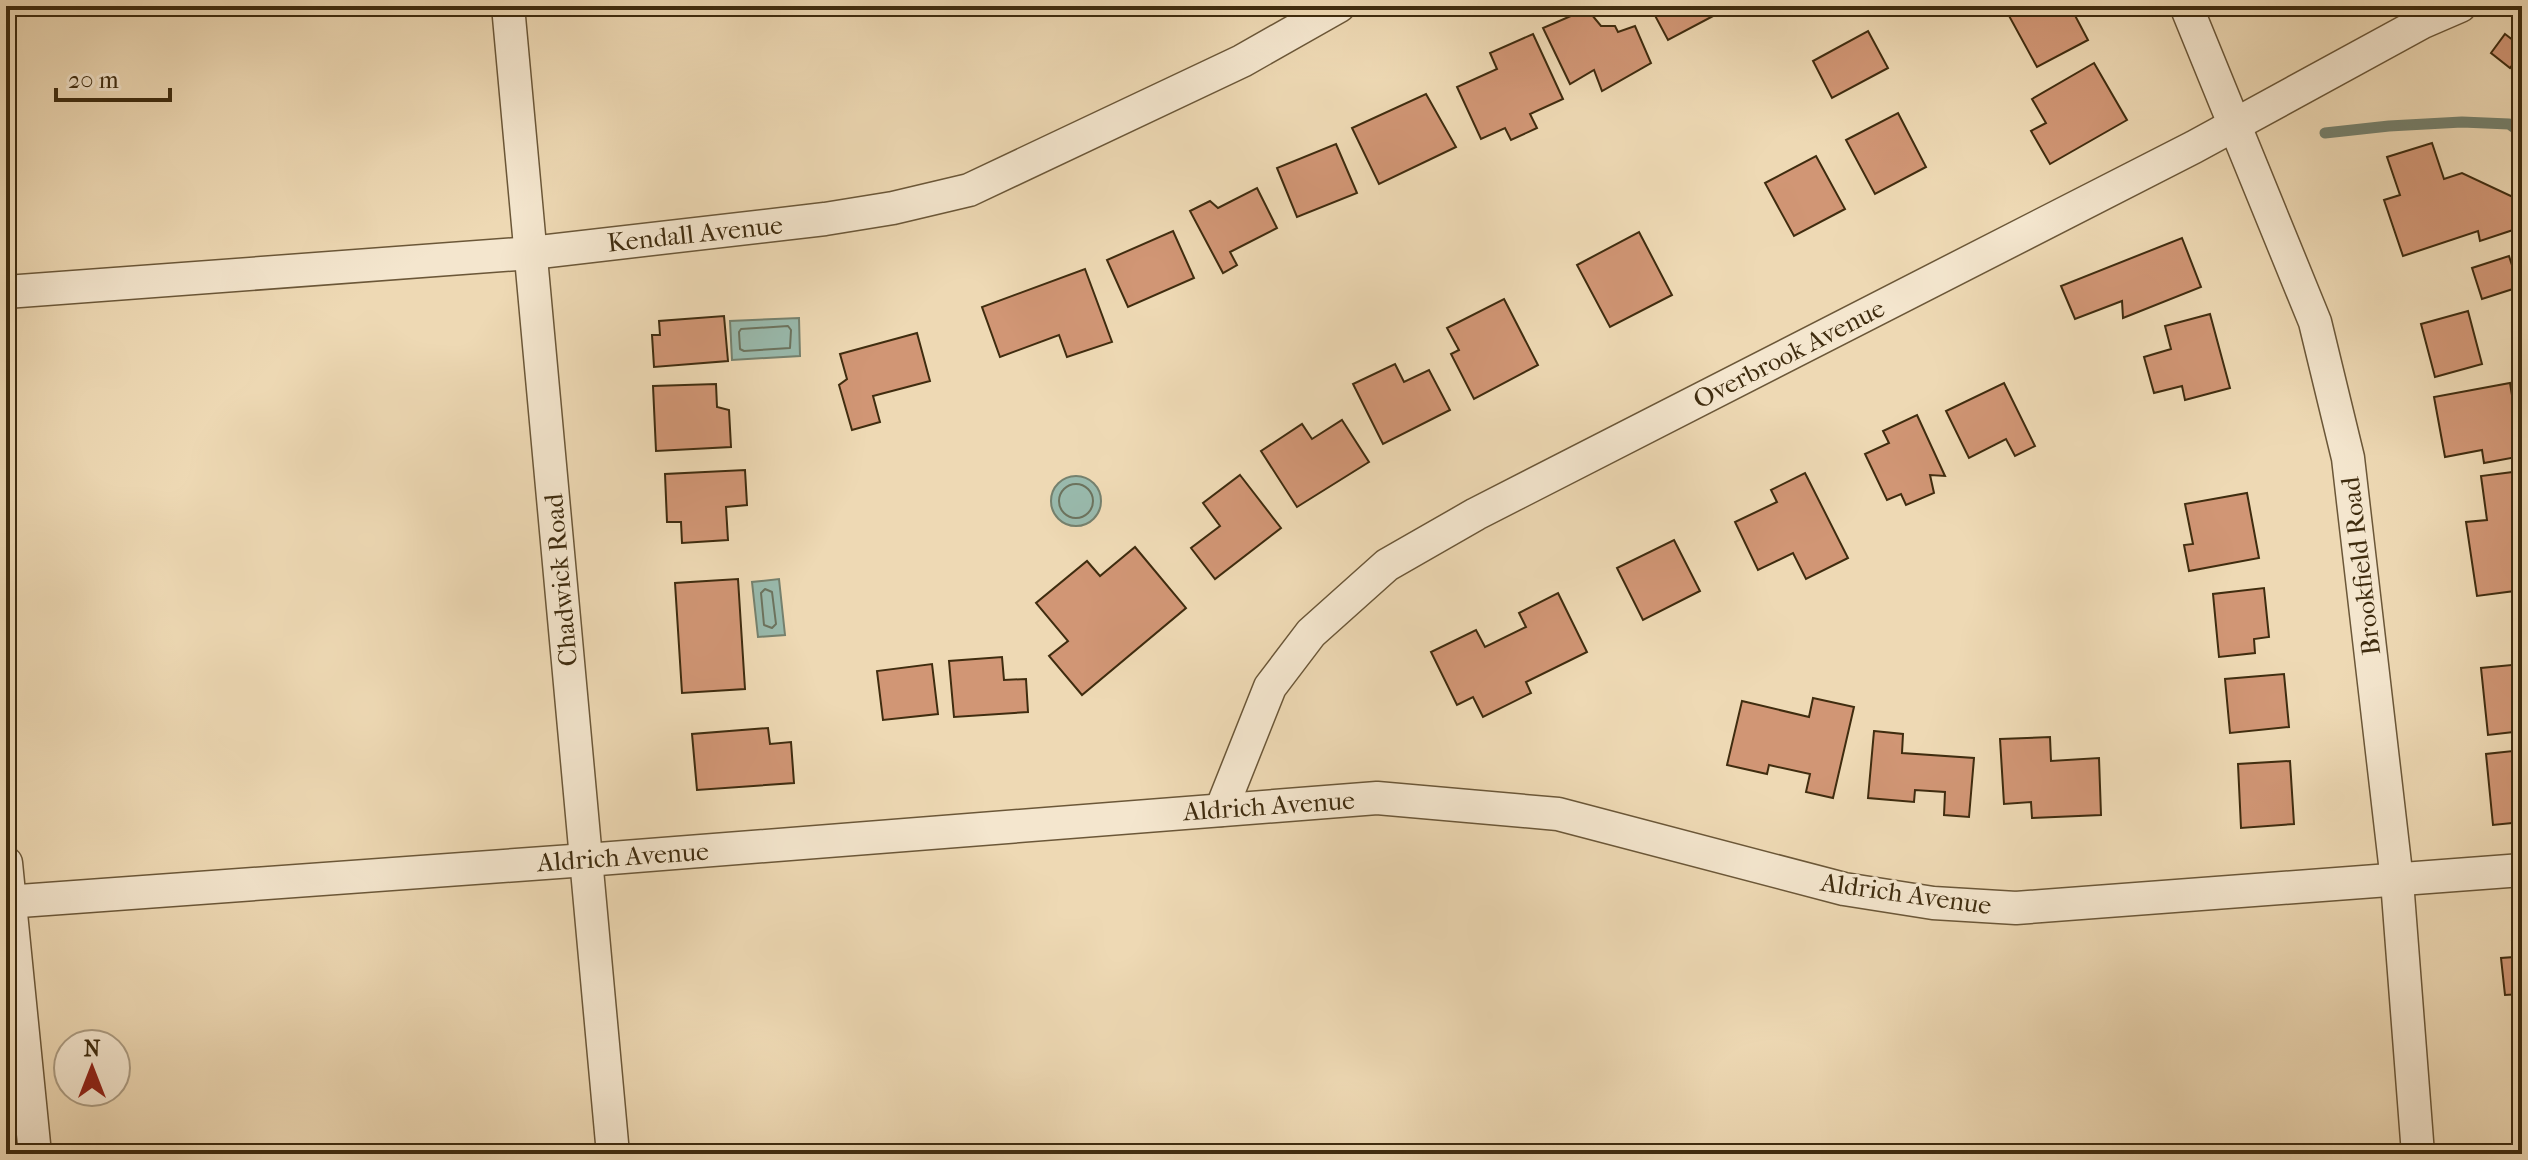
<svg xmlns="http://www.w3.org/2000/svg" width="2528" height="1160" font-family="'IM FELL French Canon',serif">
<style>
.water{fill:#99baad;stroke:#75816e;stroke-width:2}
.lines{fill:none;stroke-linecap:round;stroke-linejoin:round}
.shore{stroke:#6c735e;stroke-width:2}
.stream{stroke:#75816e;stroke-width:11}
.building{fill:#d19675;stroke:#3f2c0f;stroke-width:2}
.minor-casing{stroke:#6b5738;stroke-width:35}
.minor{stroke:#f4e6ce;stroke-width:32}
.labels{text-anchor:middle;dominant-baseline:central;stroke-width:7;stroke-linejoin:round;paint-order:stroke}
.street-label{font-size:26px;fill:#3f2c0f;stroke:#f4e6ce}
</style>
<rect width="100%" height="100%" fill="#eed9b4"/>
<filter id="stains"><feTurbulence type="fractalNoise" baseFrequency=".0025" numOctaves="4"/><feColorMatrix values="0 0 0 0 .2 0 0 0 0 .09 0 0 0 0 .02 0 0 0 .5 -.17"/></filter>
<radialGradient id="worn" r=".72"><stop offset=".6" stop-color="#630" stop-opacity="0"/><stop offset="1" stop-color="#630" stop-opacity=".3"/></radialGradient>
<g class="water">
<polygon points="799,318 800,356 732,360 730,321"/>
<circle cx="1076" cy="501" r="25"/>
<polygon points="779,579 785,635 758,637 752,582"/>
</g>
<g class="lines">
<g class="shore">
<polygon points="788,326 791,330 790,348 744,351 740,349 739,332 741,329"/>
<circle cx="1076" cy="501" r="17"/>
<polygon points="765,589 772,592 776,624 772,628 764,625 761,593"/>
</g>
<polyline class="stream" points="2325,133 2389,126 2462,122 2509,124 2522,133"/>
</g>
<g class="building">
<polygon points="1659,6 1732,6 1668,40 1652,10"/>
<polygon points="2023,6 2070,6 2088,40 2037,67 2008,14"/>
<polygon points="1587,9 1601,26 1615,26 1618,32 1635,26 1651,63 1602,91 1594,70 1570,84 1543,28"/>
<polygon points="1868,31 1888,68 1832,98 1813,61"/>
<polygon points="1533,34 1563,99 1530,114 1537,128 1511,140 1505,128 1481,139 1457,87 1497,69 1490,53"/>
<polygon points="2505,34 2522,47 2522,52 2510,68 2491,53"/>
<polygon points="2094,63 2127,120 2050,164 2031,131 2046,123 2032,99"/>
<polygon points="1426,94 1456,147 1379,184 1352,128"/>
<polygon points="1898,113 1926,167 1875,194 1846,140"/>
<polygon points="2432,143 2444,179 2462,173 2513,197 2522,227 2480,241 2478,231 2403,256 2384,200 2400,195 2387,157"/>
<polygon points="1336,144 1357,193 1297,217 1277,168"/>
<polygon points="1816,156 1845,209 1794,236 1765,183"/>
<polygon points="1257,188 1277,228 1230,252 1237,265 1223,273 1190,211 1210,201 1218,208"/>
<polygon points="1173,231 1194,278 1128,307 1107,260"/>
<polygon points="1639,232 1672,295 1610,327 1577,265"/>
<polygon points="2182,238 2201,287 2123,318 2122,301 2075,319 2061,286"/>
<polygon points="2509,256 2519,287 2482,299 2472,268"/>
<polygon points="1085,269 1112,342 1067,357 1059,335 1000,357 982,307"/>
<polygon points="1504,299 1538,365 1474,399 1451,354 1459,350 1447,328"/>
<polygon points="2468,311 2482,364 2435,377 2421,324"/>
<polygon points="2210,314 2230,388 2185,400 2182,386 2154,393 2144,357 2171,349 2165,326"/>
<polygon points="724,316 728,361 654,367 652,335 660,335 659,321"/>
<polygon points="917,333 930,381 873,396 880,422 852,430 839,385 847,379 840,354"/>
<polygon points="1395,364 1404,382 1429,370 1450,410 1383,444 1353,384"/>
<polygon points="2004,383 2035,446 2015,456 2006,439 1969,458 1946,411"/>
<polygon points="2510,383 2522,456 2484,463 2482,450 2445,457 2434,397"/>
<polygon points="716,384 717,407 729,410 731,447 656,451 653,386"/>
<polygon points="1917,415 1945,476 1930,475 1934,493 1906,505 1901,494 1887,500 1865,454 1889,443 1883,431"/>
<polygon points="1342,420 1369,462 1297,507 1261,451 1302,424 1312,439"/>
<polygon points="745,470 747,505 726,507 728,540 682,543 681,522 667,522 665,474"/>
<polygon points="2521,471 2522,519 2518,520 2522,544 2522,590 2477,596 2466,522 2487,520 2481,476"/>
<polygon points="1805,473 1848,558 1806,579 1793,553 1758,570 1735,522 1777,502 1771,490"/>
<polygon points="1240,475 1281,528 1215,579 1191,548 1220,526 1203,503"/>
<polygon points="2247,493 2259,558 2189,571 2184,545 2193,544 2185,504"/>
<polygon points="1674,540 1700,591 1643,620 1617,568"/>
<polygon points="1135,547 1186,608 1082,695 1049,656 1068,641 1036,603 1087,561 1100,576"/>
<polygon points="738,579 745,689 682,693 675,583"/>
<polygon points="2264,588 2269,637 2254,639 2255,653 2219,657 2213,594"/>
<polygon points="1558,593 1587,652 1526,682 1531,693 1483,717 1473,697 1457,705 1431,652 1476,630 1485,647 1526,627 1519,613"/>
<polygon points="1002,657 1004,680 1026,679 1028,712 954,717 949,661"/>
<polygon points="932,664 938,714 883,720 877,671"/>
<polygon points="2522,664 2522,731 2488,735 2481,668"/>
<polygon points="2284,674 2289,727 2230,733 2225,679"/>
<polygon points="1813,698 1854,707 1833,798 1806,792 1810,774 1769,765 1767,774 1727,765 1742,701 1809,717"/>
<polygon points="768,728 770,744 791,742 794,783 697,790 692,734"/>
<polygon points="1874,731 1903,734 1902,753 1974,758 1969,817 1944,815 1945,792 1915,790 1914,802 1868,798"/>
<polygon points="2050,737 2051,761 2099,758 2101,815 2032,818 2031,802 2004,804 2000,739"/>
<polygon points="2522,750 2522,822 2493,825 2486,754"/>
<polygon points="2290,761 2294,824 2241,828 2238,764"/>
<polygon points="2522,940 2522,994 2505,995 2501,958 2514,957 2512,941"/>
<polygon points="2522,1055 2522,1105 2518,1105 2514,1056"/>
</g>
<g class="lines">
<defs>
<g id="minor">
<polyline points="508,6 613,1154"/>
<polyline points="2186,6 2315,322 2348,458 2397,881 2418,1154"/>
<polyline points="6,292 531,253 825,219 893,208 969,190 1242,61 1339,6"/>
<polyline points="1221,810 1270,687 1311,633 1387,565 1476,514 2194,147 2423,22 2460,6"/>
<polyline points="6,863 35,1154"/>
<polyline points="6,902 586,860 1377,798 1558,814 1844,889 1933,903 2016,908 2522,870"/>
</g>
</defs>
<use href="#minor" class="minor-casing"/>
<use href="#minor" class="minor"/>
</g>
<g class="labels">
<g class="street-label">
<text transform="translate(695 234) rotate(-6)">Kendall Avenue</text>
<text transform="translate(1789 354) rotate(-27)">Overbrook Avenue</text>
<text transform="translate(2361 566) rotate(-97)">Brookfield Road</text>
<text transform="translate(561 580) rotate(-95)">Chadwick Road</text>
<text transform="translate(1269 806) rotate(-4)">Aldrich Avenue</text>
<text transform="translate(623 857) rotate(-4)">Aldrich Avenue</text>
<text transform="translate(1906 894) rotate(8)">Aldrich Avenue</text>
</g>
</g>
<rect width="2528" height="1160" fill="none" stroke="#eed9b4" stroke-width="32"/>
<rect x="8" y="8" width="2512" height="1144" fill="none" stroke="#3f2c0f" stroke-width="4"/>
<rect x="16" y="16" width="2496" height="1128" fill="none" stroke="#3f2c0f" stroke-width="2"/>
<g transform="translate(92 1068)"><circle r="38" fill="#f4e6ce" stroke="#ac9c82" stroke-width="2"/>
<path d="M0-6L14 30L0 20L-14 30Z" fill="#8f2418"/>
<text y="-12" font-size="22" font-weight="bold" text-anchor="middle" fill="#3f2c0f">N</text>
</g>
<path d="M56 88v12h114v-12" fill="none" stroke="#3f2c0f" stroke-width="4"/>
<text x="68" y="88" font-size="24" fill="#3f2c0f" stroke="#f4e6ce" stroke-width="6" paint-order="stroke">20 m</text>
<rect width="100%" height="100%" filter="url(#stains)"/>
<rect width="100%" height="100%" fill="url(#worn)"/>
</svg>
